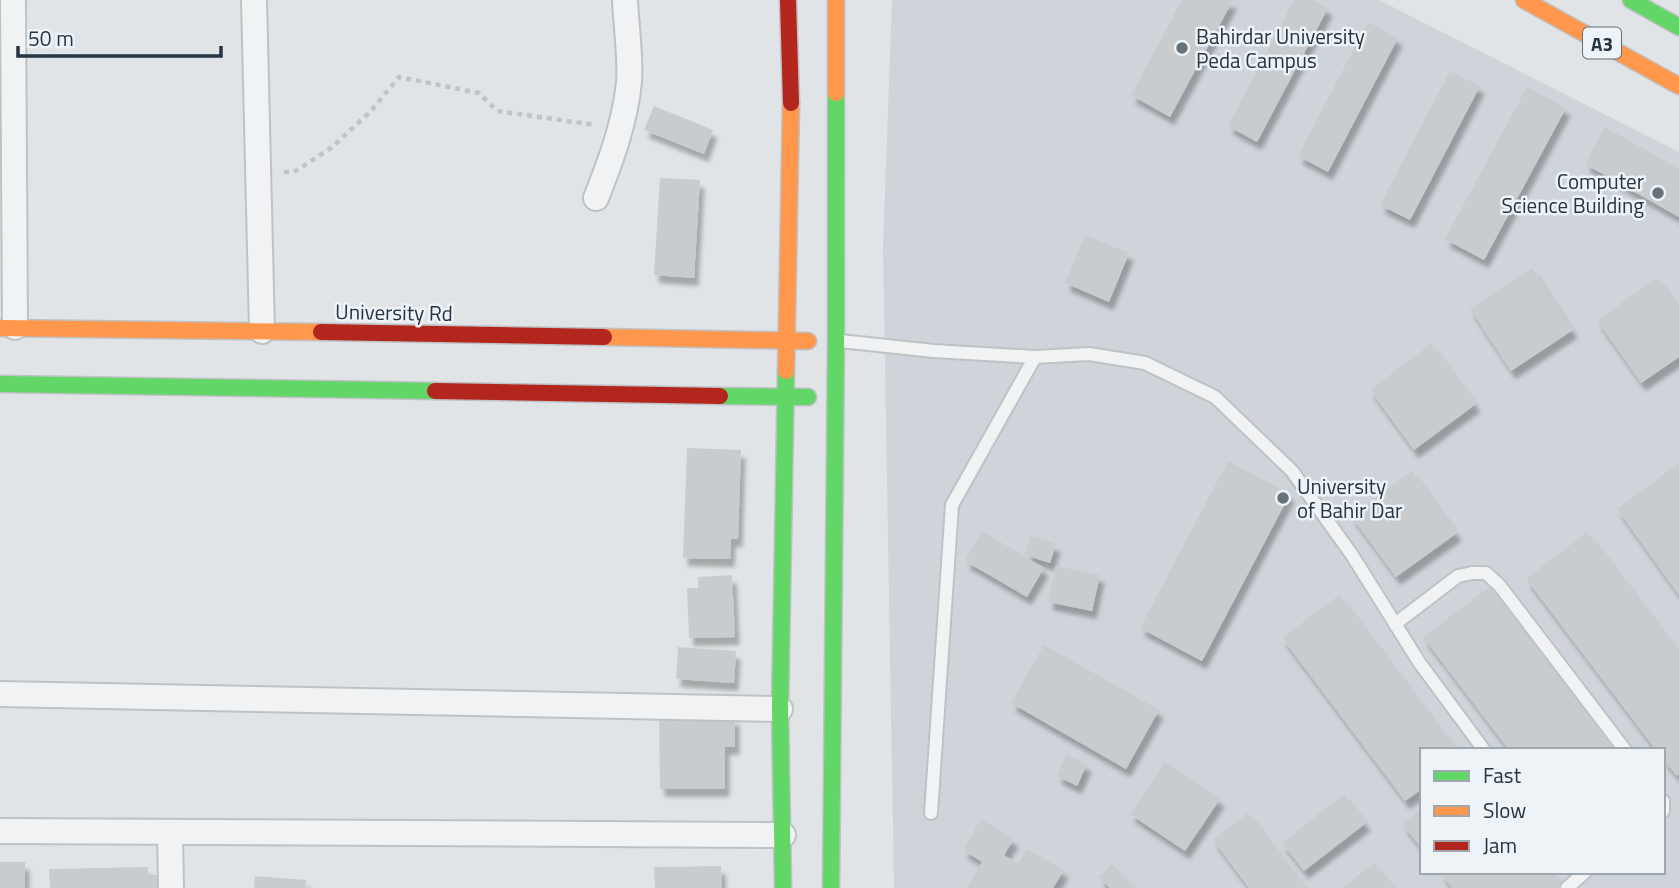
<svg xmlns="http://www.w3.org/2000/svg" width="1679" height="888" font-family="'Titillium Web',sans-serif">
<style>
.built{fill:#ced4da;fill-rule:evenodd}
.building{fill:#c9ccce;filter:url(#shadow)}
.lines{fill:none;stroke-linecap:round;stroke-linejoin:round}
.lane-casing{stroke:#bfc2c4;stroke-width:16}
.street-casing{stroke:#bfc2c4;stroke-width:28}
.fast-casing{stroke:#bfc2c4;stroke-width:19}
.slow-casing{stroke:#bfc2c4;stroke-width:19}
.jam-casing{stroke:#bfc2c4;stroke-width:19}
.path{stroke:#bfc4c6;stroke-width:4.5;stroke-dasharray:5 5;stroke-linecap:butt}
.lane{stroke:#f0f2f3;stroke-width:12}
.street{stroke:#f0f2f3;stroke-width:24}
.fast{stroke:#63d668;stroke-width:16}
.slow{stroke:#ff974d;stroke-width:16}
.jam{stroke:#b3261e;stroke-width:16}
.poi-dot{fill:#67727b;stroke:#eef3f7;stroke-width:2.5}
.labels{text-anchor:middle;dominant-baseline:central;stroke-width:5;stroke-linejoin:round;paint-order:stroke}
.shield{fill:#eef3f7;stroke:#626e78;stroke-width:2}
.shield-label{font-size:19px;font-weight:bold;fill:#263541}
.poi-label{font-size:21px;fill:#263541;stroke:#eef3f7;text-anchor:start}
.street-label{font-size:21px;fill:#263541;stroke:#eef3f7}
</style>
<defs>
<filter id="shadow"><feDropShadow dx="4.5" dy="8" stdDeviation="2" flood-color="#0004"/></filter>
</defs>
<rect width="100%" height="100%" fill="#e1e4e6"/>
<path class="built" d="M892,0H1379L1679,152V888H894L883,247ZM1422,750H1663V872H1422Z"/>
<g class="building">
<polygon points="1182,0 1233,0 1170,117 1131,95"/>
<polygon points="1294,0 1313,0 1328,8 1257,142 1228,126"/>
<polygon points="1368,22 1398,38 1328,172 1298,156"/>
<polygon points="1450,71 1480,86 1410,220 1380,205"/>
<polygon points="1527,87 1566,108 1484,260 1445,239"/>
<polygon points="654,106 713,130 704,154 644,130"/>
<polygon points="1605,127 1679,169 1679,217 1585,164"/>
<polygon points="660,178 700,180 694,278 654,275"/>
<polygon points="1085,235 1129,253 1109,302 1065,283"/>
<polygon points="1532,268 1573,330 1511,371 1470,309"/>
<polygon points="1657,278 1679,309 1679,357 1641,383 1597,320"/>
<polygon points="1431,344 1476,404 1414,450 1370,390"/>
<polygon points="687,448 741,450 738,539 731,539 730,559 683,558"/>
<polygon points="1228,461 1290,494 1202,661 1140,628"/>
<polygon points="1679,463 1679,595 1617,509"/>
<polygon points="1412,471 1457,533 1396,577 1351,516"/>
<polygon points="982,531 1044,568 1027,597 965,561"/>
<polygon points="1587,532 1679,652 1679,774 1677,776 1663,759 1663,750 1656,750 1526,579"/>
<polygon points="1031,536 1056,544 1050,563 1025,555"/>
<polygon points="1056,566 1100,575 1092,611 1048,602"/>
<polygon points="732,575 735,637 689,638 687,588 698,588 698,577"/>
<polygon points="1492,585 1617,750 1509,750 1423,637"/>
<polygon points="1339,595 1456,750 1422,750 1422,789 1405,801 1282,638"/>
<polygon points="1044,645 1159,710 1126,769 1011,703"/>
<polygon points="678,647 736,651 734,683 676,679"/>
<polygon points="659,717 735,717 735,747 725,747 725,789 660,789"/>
<polygon points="1066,755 1087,764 1077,786 1057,776"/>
<polygon points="1165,762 1220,799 1185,851 1130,814"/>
<polygon points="1344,794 1366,823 1304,871 1282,843"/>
<polygon points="1422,809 1422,849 1402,824"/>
<polygon points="1248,813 1305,888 1249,888 1213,840"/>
<polygon points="981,819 1014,839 1004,855 1018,864 1027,849 1064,870 1053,888 967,888 982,862 963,850"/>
<rect x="0" y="862" width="25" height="26"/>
<polygon points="1374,863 1393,888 1342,888"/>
<polygon points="1112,864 1135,888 1110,888 1099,877"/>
<polygon points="721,866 722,888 655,888 654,867"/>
<polygon points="148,867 148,875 158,875 173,888 50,888 49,869"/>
<polygon points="1440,872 1553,872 1564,885 1560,888 1452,888"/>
<polygon points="255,876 306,880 305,888 254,888"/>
</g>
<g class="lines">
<defs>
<g id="lane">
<polyline points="840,341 934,351 1035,357 1089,354 1145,363 1215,397 1292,471 1352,555 1419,662 1484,750"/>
<polyline points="1395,624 1458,576 1472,573 1486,573 1500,586 1625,750"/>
<polyline points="1663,801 1663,811"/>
<polyline points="931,813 952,505 1035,357"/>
<polyline points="1567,888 1585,872"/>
</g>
<g id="street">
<polyline points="13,0 15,327"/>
<polyline points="254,0 262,331"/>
<path d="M596,198C611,160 625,123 629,82C631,58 626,25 625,0"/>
<polyline points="0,694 780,709"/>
<polyline points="0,831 783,835"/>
<polyline points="170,832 171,888"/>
</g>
<g id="fast">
<polyline points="1631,0 1679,27"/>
<polyline points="0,384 435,391"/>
<polyline points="720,396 808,397"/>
<polyline points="783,888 780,709 786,371"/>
<polyline points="831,888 836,341 836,93"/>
</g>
<g id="slow">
<polyline points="836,0 836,93"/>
<polyline points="1524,0 1679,86"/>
<polyline points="0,328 321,332"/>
<polyline points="604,337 808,341"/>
<polyline points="786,371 791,103"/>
</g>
<g id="jam">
<polyline points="788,0 791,103"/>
<polyline points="321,332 604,337"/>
<polyline points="435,391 720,396"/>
</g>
</defs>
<use href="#lane" class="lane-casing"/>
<use href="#street" class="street-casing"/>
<use href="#fast" class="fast-casing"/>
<use href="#slow" class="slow-casing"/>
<use href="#jam" class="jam-casing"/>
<polyline class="path" points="284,172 294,172 331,148 370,112 399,77 479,93 497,111 595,125"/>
<use href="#lane" class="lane"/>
<use href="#street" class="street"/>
<use href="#fast" class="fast"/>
<use href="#slow" class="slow"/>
<use href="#jam" class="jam"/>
</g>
<g class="poi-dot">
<circle cx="1182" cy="48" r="7"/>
<circle cx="1658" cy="193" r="7"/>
<circle cx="1283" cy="498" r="7"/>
</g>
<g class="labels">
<rect class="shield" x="1583" y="27.5" width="38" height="31" rx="5"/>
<g class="shield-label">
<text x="1602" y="43">A3</text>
</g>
<g class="poi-label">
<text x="1196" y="36">Bahirdar University<tspan x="1196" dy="24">Peda Campus</tspan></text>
<text x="1644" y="181" text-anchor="end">Computer<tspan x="1644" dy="24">Science Building</tspan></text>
<text x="1297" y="486">University<tspan x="1297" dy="24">of Bahir Dar</tspan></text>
</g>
<g class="street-label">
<text transform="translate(394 312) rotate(1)">University Rd</text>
</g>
</g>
<rect x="1420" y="748" width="245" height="126" fill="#eef3f7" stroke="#9ea7ae" stroke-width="2"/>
<rect x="1434" y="771" width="35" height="10" fill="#63d668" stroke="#9ea7ae" stroke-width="2"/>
<text x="1483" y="783" font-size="21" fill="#263541">Fast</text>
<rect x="1434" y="806" width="35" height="10" fill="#ff974d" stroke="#9ea7ae" stroke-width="2"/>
<text x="1483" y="818" font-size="21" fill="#263541">Slow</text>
<rect x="1434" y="841" width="35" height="10" fill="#b3261e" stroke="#9ea7ae" stroke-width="2"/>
<text x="1483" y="853" font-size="21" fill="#263541">Jam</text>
<path d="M18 46v10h203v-10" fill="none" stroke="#263541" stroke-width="3.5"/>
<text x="28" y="46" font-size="21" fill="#263541" stroke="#eef3f7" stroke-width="5" paint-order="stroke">50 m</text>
</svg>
